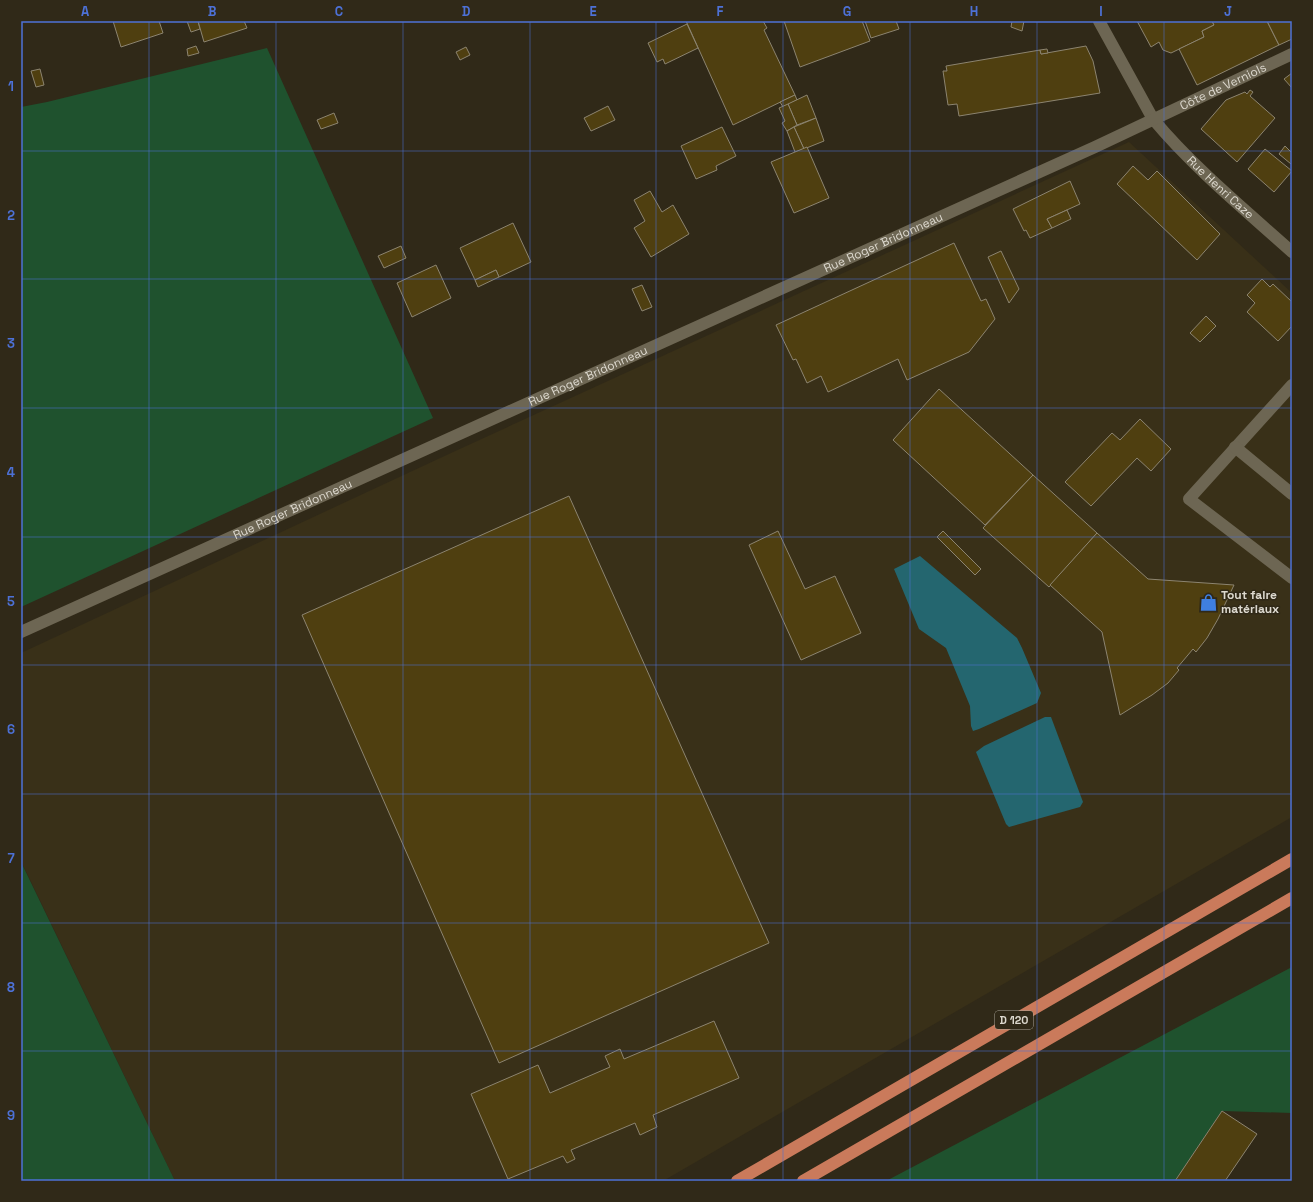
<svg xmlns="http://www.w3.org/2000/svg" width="1313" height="1202" font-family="'Space Grotesk',sans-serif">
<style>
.built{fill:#393018}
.green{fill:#1f522e}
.water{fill:#24666f}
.building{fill:#4f3f10;stroke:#8c8470}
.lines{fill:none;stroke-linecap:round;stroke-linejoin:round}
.minor{stroke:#6d6653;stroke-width:12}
.highway{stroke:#ca7a5b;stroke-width:12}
.grid{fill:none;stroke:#4d71d6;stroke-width:1;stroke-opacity:0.55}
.labels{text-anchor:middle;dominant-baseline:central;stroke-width:3;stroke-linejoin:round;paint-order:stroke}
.shield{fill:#302918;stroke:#a9a498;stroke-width:1}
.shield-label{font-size:11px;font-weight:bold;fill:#ddd9cf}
.street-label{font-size:12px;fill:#ddd9cf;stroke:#302918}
.poi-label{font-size:12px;font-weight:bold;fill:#ddd9cf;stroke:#302918;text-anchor:start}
.neatline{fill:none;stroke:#4d71d6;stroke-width:1.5}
.grid-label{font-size:13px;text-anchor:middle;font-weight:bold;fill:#4d71d6}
</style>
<rect width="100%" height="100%" fill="#302918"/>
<polygon class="built" points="1129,142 1292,293 1292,817 663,1181 175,1181 21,861 21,653 451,453"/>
<g class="green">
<polygon points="267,48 433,418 21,607 21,107 47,102"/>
<polygon points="21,862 175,1181 21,1181"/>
<polygon points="1292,967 1292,1113 1222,1111 1175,1181 886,1181"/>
</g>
<g class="water">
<polygon points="920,556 1017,638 1022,648 1041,693 1037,703 979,729 973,731 971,726 970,706 946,648 919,629 894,569"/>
<polygon points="1045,717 1051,717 1083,802 1080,807 1009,827 1006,824 976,752 984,746"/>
</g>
<g class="building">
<polygon points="113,21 159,21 163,33 121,47"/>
<polygon points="187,21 198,21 200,29 191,32"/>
<polygon points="198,21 244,21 247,28 204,42"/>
<polygon points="686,21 763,21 767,28 764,30 795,95 733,125"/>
<polygon points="784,21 862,21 870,41 800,67"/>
<polygon points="865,21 896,21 899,29 871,38"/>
<polygon points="1012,21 1024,21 1022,31 1011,27"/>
<polygon points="1137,21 1212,21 1214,25 1202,31 1204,37 1171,53 1163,50 1159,42 1151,47"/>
<polygon points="1212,21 1267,21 1279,45 1197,85 1179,49 1204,37 1202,31 1214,25"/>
<polygon points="1267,21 1292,21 1292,39 1279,45"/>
<polygon points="687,24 698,48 665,64 663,59 657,62 648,43"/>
<polygon points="196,46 199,53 188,56 187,49"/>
<polygon points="1086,46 1093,61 1100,93 959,116 957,104 948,105 943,71 947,71 946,66 1040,50 1041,54"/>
<polygon points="466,47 470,55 460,60 456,52"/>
<polygon points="1047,49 1048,53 1041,54 1040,50"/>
<polygon points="40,69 44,85 36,87 31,71"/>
<polygon points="1292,73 1292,88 1284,79"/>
<polygon points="1250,90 1253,92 1250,96 1275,118 1237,162 1201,129 1226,100 1245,92 1247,94"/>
<polygon points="795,95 797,100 783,107 780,102"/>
<polygon points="807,95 816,118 797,125 788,104"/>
<polygon points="788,104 797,125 787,131 782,123 785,121 779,108"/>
<polygon points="608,106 615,120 591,131 584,118"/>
<polygon points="334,113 338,123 321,129 317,120"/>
<polygon points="816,118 824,141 804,149 794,127"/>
<polygon points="722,127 736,156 716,166 717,170 696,179 681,146"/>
<polygon points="794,127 804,149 795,152 787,131"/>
<polygon points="1285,146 1292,153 1292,163 1291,164 1279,154"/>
<polygon points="807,147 829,198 794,213 771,162"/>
<polygon points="1265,149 1292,171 1274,192 1248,169"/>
<polygon points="1133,166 1148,180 1157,171 1220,234 1197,260 1117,184"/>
<polygon points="1070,181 1080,204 1047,219 1052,228 1030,238 1026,230 1024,231 1013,209"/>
<polygon points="650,191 662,212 673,205 689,234 651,257 634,228 645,221 634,200"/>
<polygon points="1067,210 1071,219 1052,228 1047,219"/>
<polygon points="513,223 531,262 499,277 496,270 475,280 460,248"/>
<polygon points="954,243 981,301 986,299 995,319 969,352 907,380 898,359 828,392 821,376 807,383 796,359 793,360 776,325"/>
<polygon points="401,246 406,258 384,268 378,256"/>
<polygon points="1001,251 1019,289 1009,303 988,257"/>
<polygon points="436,265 451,298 412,317 397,283"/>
<polygon points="496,270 499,277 478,287 475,280"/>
<polygon points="1262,279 1270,287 1273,284 1292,302 1292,326 1278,341 1247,312 1255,303 1247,295"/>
<polygon points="642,285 652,307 642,311 632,289"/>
<polygon points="1206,316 1216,326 1200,342 1190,333"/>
<polygon points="939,389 1033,475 985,525 893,440"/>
<polygon points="1140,419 1171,449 1151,471 1137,458 1091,506 1065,482 1112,433 1120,440"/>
<polygon points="1033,475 1097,533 1049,587 983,528"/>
<polygon points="569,496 769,943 499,1063 302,615"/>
<polygon points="778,531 805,589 835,576 861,633 801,660 749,545"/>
<polygon points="943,531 981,569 975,575 937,537"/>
<polygon points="1097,533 1148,579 1234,585 1218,619 1207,638 1196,652 1193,649 1177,668 1179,670 1168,683 1152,695 1120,715 1102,632 1050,585"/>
<polygon points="714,1021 739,1078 653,1115 657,1127 640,1135 635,1123 571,1150 575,1159 567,1163 563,1156 508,1179 471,1094 538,1065 550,1093 610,1067 605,1056 620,1049 624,1059"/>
<polygon points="1222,1111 1257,1134 1225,1181 1175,1181"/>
</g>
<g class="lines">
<g class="minor">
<path id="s1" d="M1099,21L1153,119C1194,168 1244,209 1292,252"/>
<polyline points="1292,385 1189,499 1292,578"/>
<polyline points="1235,447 1292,494"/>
<path id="s2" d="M21,632L1095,147L1292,54"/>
</g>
<g class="highway">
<polyline points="737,1181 1292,859"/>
<polyline points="803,1181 1292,898"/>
</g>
</g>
<path class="grid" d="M149,21V1181M276,21V1181M403,21V1181M530,21V1181M656,21V1181M783,21V1181M910,21V1181M1037,21V1181M1164,21V1181M21,151H1292M21,279H1292M21,408H1292M21,537H1292M21,665H1292M21,794H1292M21,923H1292M21,1051H1292"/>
<defs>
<symbol id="shop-bare" viewBox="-9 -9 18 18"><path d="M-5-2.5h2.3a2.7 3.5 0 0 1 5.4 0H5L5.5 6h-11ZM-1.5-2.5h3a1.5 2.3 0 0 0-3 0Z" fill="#3f7fe0" stroke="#302918" stroke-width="2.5" paint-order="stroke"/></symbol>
</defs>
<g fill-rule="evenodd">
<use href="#shop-bare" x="1196" y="590" width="25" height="25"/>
</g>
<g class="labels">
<rect class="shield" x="995" y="1011" width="38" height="18" rx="3"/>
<g class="shield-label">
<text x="1014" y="1020">D 120</text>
</g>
<g class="street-label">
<text stroke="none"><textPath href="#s2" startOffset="1320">Côte de Verniols</textPath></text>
<text stroke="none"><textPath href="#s1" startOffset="208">Rue Henri Caze</textPath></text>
<text stroke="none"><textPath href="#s2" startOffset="946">Rue Roger Bridonneau</textPath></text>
<text stroke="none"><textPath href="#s2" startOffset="622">Rue Roger Bridonneau</textPath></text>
<text stroke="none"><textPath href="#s2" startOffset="298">Rue Roger Bridonneau</textPath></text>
</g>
<g class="poi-label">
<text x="1221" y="595">Tout faire<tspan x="1221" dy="14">matériaux</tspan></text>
</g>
</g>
<rect width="1313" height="1202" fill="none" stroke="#302918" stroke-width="44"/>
<rect x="22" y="22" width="1269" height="1158" class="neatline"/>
<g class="grid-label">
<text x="85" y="16">A</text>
<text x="212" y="16">B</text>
<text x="339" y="16">C</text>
<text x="466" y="16">D</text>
<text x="593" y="16">E</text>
<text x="720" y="16">F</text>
<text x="847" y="16">G</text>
<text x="974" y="16">H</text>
<text x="1101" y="16">I</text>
<text x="1228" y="16">J</text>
<text x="11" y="91">1</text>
<text x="11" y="220">2</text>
<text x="11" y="348">3</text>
<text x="11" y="477">4</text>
<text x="11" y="606">5</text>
<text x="11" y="734">6</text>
<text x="11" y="863">7</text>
<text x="11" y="992">8</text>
<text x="11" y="1120">9</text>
</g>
</svg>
